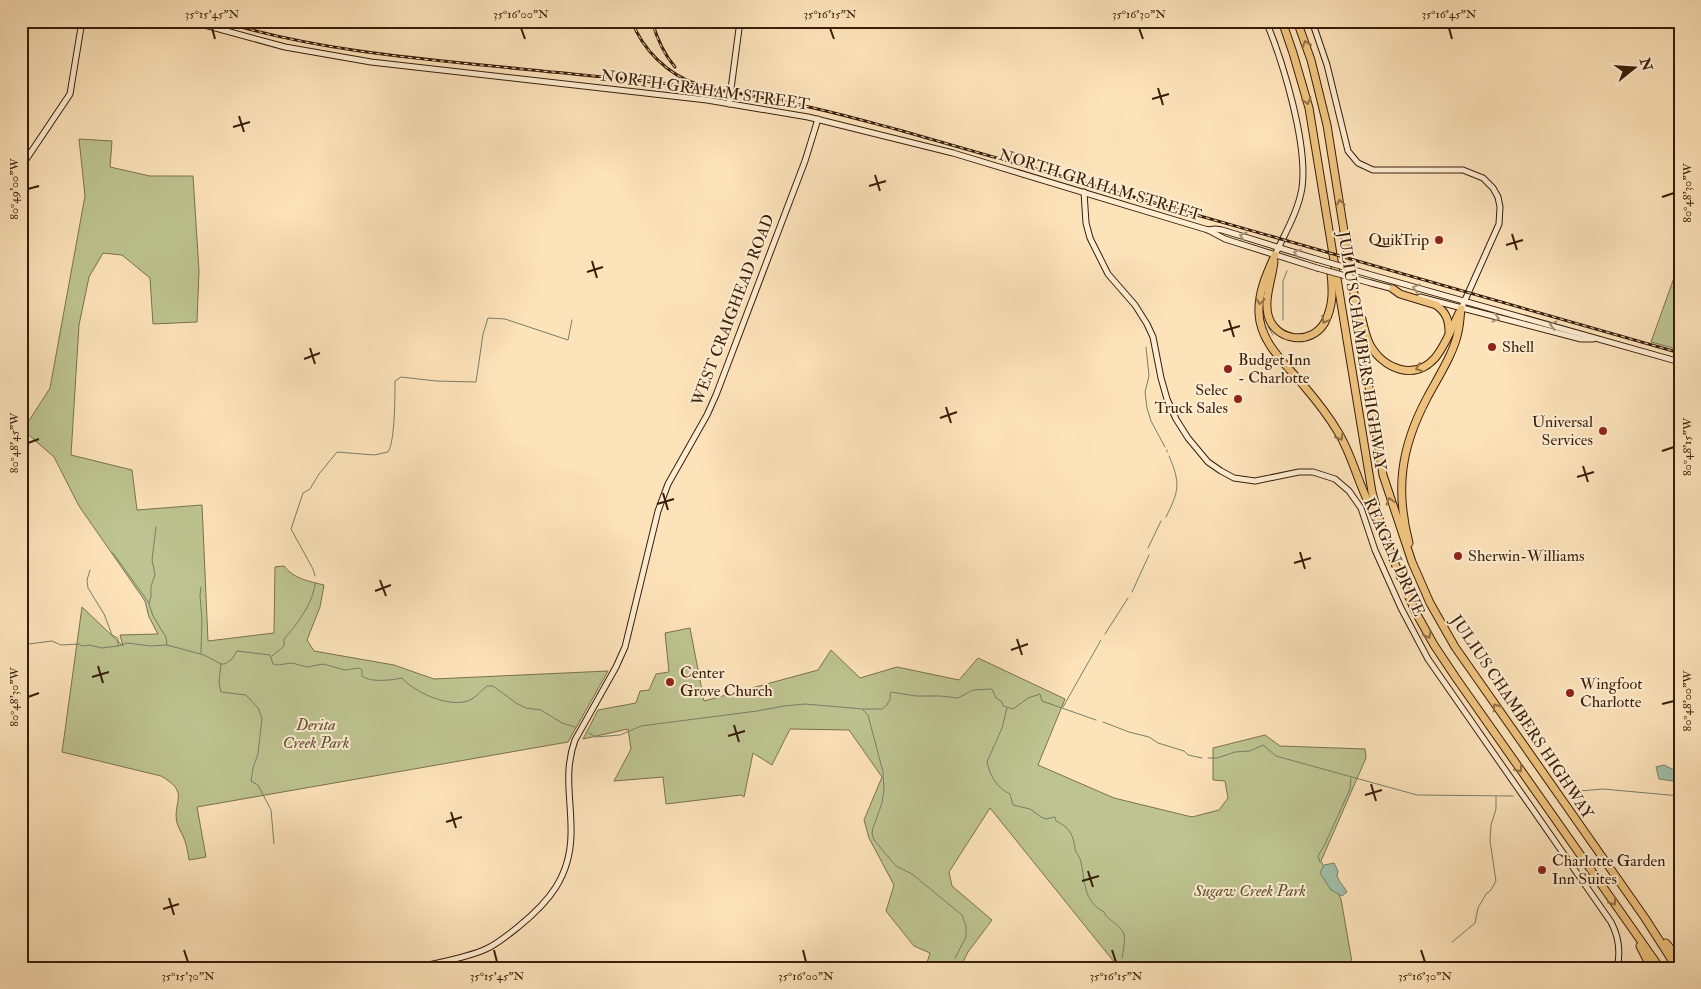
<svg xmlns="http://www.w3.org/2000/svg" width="1701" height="989" font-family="'IM FELL Double Pica',serif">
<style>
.green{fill:#bdc491;stroke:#7b714e}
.water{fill:#a1bfaa;stroke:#777f6a}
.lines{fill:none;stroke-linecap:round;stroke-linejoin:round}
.stream{stroke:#777f6a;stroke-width:1}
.secondary-casing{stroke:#391e0a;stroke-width:7}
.highway-casing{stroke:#391e0a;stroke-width:9}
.secondary{stroke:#feedd2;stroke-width:5}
.highway{stroke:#eec27d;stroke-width:7}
.rail-casing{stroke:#391e0a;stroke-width:3}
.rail{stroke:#feedd2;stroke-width:1;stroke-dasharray:4;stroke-linecap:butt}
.secondary-bridge-casing{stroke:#391e0a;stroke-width:7;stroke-linecap:butt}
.secondary-bridge{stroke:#feedd2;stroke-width:5}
.oneway{stroke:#947044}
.oneway2{stroke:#a59078}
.ticks{fill:none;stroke:#391e0a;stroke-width:2}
.poi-dot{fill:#8f2418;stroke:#feedd2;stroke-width:2}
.labels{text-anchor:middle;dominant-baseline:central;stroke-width:4;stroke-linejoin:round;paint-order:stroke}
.street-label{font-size:16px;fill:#391e0a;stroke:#feedd2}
.poi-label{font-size:16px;fill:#391e0a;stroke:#feedd2;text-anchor:start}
.park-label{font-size:16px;font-style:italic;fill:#615032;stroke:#feedd2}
.neatline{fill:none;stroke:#391e0a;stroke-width:2}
.ticks-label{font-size:12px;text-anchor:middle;fill:#391e0a}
</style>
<rect width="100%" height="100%" fill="#fde3ba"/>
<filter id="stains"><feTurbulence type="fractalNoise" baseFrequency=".004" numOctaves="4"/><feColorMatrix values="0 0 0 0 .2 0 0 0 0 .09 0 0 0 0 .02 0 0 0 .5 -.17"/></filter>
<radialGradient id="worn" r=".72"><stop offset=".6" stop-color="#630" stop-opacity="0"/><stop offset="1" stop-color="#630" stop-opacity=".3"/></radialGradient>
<g class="green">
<path d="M79,139L112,141L110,167L150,176H193L199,271L197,322L153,324L150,278L122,255L103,253L89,277L79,325L71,455L132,470L137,510L202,505L208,641L274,633L275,567L284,566C294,579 308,581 324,585L320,607L307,640L314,651L394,665L434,679L608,671L568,742L197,807L206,857L189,860C188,854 187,847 185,841C183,835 179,829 177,823C172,801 191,793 161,776L62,752L82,607L123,646L120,635L158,634L149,617L145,601L79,506L54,457L23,430L50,388L85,196Z"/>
<polygon points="1680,261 1680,350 1651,342"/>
<polygon points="690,628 704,701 818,670 831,650 860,678 897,667 959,680 978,658 1065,699 1038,765 1114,798 1192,817 1219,810 1228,798 1225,781 1213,780 1213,748 1265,735 1280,746 1365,749 1366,758 1321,861 1341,899 1353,968 1119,968 990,808 949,872 952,886 992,920 968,952 960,968 915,968 926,966 930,953 914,946 886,911 894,885 869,838 864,820 882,777 849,730 790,729 772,765 753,753 744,797 741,795 666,804 663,777 614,781 631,749 628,729 583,739 598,710 636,703 640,691 649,690 656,674 669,672 665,633"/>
</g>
<g class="water">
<polygon points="1664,765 1680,773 1680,782 1659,779 1656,767"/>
<path d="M1334,863L1338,871L1337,876C1339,882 1344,886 1347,892L1342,896L1331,890L1320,873L1324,865Z"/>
</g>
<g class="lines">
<g class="stream">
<polyline points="1283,320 1283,281 1287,271"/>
<polyline points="1268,327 1273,335"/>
<polyline points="1146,347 1149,376 1145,392 1147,408 1151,421 1165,447"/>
<polyline points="1167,450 1167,452"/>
<path d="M1166,517C1179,491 1181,484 1169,456"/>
<polyline points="156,527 152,560 155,575 151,586 151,596 149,604 153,616 166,637 167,645"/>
<polyline points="1148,548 1161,521"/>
<polyline points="113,553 149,603"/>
<polyline points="90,570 87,580 88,588 104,614 112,635 118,638 118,646"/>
<path d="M315,576L313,569L291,529L303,493L310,489L319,474L337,452L374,455L388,452C395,442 395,396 395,381L401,377L436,381L476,382L483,334L488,318L505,319L568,340L572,320"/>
<polyline points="201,587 200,596 202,620 201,653"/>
<polyline points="1132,592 1149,555"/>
<polyline points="1105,634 1128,598"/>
<path d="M21,645L52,641L61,645L79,644L82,646L89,645L102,648L118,646L127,643L151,646L167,645L204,655L221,664H225L232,659L237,651L270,655L273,664L277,665L292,663L307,667L323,664L345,670L359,668L362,670V676C370,683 393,680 402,678C415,693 453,710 472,699C477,696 482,690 487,686H493L516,703L526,708L541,710L562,723L575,727"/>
<path d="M272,656L284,646V639C296,626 314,602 315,583"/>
<polyline points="221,664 219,683 221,692 246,695 258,708 262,718 258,754 253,768 251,781 258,785 271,810 274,844"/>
<polyline points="1063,707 1101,640"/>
<path d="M1007,708L1002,728L987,762C990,776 997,788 1010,794L1013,805L1030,809L1041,817L1046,819L1055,817L1056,821C1069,827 1073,834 1075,848C1075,853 1080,856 1081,862C1085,881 1083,901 1104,912L1106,916C1126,933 1127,930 1122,958"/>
<polyline points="863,710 868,715 883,772 884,789 882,803 873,828 872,833 874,840 896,866 912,874 962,915 966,926 966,937 955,958"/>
<polyline points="1103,722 1129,732 1149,737 1158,743 1184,751 1188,755 1202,758"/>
<polyline points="589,733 596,737 620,735 641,726 757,711 784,706 805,704 863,709 882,709 886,706 890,700 890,694 891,692 916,696 940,696 958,698 973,690 992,689 996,698 1002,702 1003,706 1013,709 1028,698 1040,694 1042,701 1096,720"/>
<polyline points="1208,758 1217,758 1235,752 1250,751 1263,745 1276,756 1417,795 1513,796"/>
<polyline points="1580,791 1603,789 1680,796"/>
<polyline points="1320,862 1318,856 1325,844 1350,789 1351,778"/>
<polyline points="1452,942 1475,923 1478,908 1486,894 1491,890 1496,881 1490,841 1491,825 1496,809 1496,797"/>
</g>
<defs>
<g id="secondary">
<polyline points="190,21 285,47 371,62 707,100 808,117 953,153 1208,230 1225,239 1317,268"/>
<path d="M1266,21C1283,62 1308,144 1302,188C1298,212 1285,233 1275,255"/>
<polyline points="1312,21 1327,65 1348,151 1358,163 1373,170 1463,170 1483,178 1493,188 1498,197 1500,207 1499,224 1461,309"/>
<polyline points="729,104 740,21"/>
<polyline points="21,167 70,94 82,21"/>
<path d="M1084,192L1086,223L1090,238L1108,274L1135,305L1147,324L1153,337L1161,378L1167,399L1176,419L1188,438L1208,462L1221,471L1234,478L1255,481L1299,472H1313L1335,479L1349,491L1361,508L1375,550L1401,608L1428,659L1611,922C1619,937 1621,951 1617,968"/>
<polyline points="1208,230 1215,229 1222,230 1316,259"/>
<polyline points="1368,274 1680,362"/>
<polyline points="1371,283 1394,289"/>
<polyline points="1420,297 1581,339 1593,339"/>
<path d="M416,968C439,962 464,959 486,949C497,944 508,935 518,927C549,902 570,877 571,835C572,801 563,773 575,740L616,667L625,647L658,511L668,484L707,415L716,395L805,161L818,119"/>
</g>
<g id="highway">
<polyline points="1282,21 1293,53 1309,108 1372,492 1380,522 1393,559 1415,611 1434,645 1456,678 1660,968"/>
<polyline points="1297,21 1311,60 1327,125 1383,475 1412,562 1430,603 1455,647 1645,918 1677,968"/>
<path d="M1275,255C1267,273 1258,292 1259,313C1260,343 1286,364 1304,386C1316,400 1328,415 1338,432C1354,458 1359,489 1375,515"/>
<path d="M1274,262C1272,279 1264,298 1268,315C1275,342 1312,346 1325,322C1333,306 1333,291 1331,274"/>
<path d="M1393,289L1400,294L1436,305C1446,312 1449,320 1449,332"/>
<path d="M1362,319C1364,328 1366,337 1370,345C1383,368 1414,382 1435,358C1445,346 1452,328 1459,313"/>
<path d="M1409,543C1395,489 1401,447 1427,398C1437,379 1454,353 1458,332C1460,324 1460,316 1461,309"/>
<polyline points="1666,943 1680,960"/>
<polyline points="1640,946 1651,968"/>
</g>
</defs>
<use href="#secondary" class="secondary-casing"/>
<use href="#highway" class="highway-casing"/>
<use href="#secondary" class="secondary"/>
<use href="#highway" class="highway"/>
<defs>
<g id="rail">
<path d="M220,21C318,51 421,59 522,69C610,78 699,84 785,102C823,109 861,120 899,130L1680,353"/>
<path d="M632,21C642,49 668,75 697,84"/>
<path d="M652,21C657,39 663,53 675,67"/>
</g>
</defs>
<use href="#rail" class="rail-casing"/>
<use href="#rail" class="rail"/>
<defs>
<g id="secondary-bridge">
<polyline points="1316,259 1368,274"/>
<polyline points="1317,268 1371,283"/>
</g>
</defs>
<use href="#secondary-bridge" class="secondary-bridge-casing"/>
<use href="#secondary-bridge" class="secondary-bridge"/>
</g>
<defs><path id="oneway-chevron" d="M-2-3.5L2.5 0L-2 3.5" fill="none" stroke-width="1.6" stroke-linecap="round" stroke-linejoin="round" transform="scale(1.25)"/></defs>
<g class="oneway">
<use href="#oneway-chevron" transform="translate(1306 44) rotate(-109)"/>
<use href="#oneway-chevron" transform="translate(1307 101) rotate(75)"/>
<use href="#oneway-chevron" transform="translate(1340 203) rotate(-99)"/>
<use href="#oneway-chevron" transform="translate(1260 301) rotate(98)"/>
<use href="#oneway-chevron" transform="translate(1325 320) rotate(119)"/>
<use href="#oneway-chevron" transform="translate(1419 368) rotate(160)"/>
<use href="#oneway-chevron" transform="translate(1340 437) rotate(60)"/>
<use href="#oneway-chevron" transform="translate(1390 501) rotate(-107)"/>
<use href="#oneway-chevron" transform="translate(1428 635) rotate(60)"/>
<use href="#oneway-chevron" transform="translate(1496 707) rotate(-125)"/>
<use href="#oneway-chevron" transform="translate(1519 769) rotate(55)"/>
<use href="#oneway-chevron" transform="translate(1613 902) rotate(55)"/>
</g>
<g class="oneway2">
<use href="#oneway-chevron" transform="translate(1243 236) rotate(-164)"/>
<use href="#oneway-chevron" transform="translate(1297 253) rotate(-162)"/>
<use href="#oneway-chevron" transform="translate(1416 288) rotate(-164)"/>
<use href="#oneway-chevron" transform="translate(1496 318) rotate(14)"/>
<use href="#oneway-chevron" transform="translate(1553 325) rotate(-165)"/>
</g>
<path class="ticks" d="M212,28L215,39M521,28L525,39M830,28L834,39M1139,28L1143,39M1449,28L1452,39M1158,88L1163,105M1152,99L1169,94M239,116L244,132M233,127L250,122M875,175L880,191M869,186L886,181M28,189L39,186M1662,197L1674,193M1512,234L1517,250M1506,245L1523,240M592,261L597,278M587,272L603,267M1229,320L1234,337M1223,331L1240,326M310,348L315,364M304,359L320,353M946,407L951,423M940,418L957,412M28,443L39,439M1662,451L1674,447M1583,466L1588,482M1577,477L1594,472M663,493L668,510M657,504L674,499M1300,552L1305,569M1294,563L1311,558M380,580L386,596M375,591L391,585M1017,639L1022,655M1011,650L1028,644M98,666L103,683M92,677L109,672M28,697L39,693M1662,704L1674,701M734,725L739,742M728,736L745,731M1371,784L1376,801M1365,795L1382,790M451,812L456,828M446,822L462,817M1088,871L1093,887M1082,881L1099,876M169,898L174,915M163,909L179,904M184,950L188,962M494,950L497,962M803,950L806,962M1112,950L1116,962M1421,950L1425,962"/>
<g class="poi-dot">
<circle cx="1439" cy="240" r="5"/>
<circle cx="1492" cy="347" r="5"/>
<circle cx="1228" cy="369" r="5"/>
<circle cx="1238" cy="399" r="5"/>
<circle cx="1603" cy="431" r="5"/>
<circle cx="1458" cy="556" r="5"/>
<circle cx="670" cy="682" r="5"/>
<circle cx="1570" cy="693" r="5"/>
<circle cx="1542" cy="870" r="5"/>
</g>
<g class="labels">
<g class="street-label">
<text transform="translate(705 90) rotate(8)">NORTH GRAHAM STREET</text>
<text transform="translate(1100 185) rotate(17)">NORTH GRAHAM STREET</text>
<text transform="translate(733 310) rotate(-69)">WEST CRAIGHEAD ROAD</text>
<text transform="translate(1362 351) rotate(81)">JULIUS CHAMBERS HIGHWAY</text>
<text transform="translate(1394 557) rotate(66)">REAGAN DRIVE</text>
<text transform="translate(1522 717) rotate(56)">JULIUS CHAMBERS HIGHWAY</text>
</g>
<g class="poi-label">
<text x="1429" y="240" text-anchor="end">QuikTrip</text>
<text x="1502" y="347">Shell</text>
<text x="1238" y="360">Budget Inn<tspan x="1238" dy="18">- Charlotte</tspan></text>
<text x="1228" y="390" text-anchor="end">Selec<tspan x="1228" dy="18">Truck Sales</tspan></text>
<text x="1593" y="422" text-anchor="end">Universal<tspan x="1593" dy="18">Services</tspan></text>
<text x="1468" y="556">Sherwin-Williams</text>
<text x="680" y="673">Center<tspan x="680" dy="18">Grove Church</tspan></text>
<text x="1580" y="684">Wingfoot<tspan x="1580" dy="18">Charlotte</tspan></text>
<text x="1552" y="861">Charlotte Garden<tspan x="1552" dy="18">Inn Suites</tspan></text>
</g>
<g class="park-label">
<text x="316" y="725">Derita<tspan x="316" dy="18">Creek Park</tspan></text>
<text x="1250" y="891">Sugaw Creek Park</text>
</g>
</g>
<rect width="1701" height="989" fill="none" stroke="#fde3ba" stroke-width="55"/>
<g transform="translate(1634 68) rotate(73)" stroke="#feedd2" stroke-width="4" paint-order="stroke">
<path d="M0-4L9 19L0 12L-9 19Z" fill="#391e0a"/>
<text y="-8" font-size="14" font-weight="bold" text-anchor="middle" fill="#391e0a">N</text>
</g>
<rect x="28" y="28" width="1646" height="934" class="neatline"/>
<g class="ticks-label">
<text x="212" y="18">35°15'45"N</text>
<text x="521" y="18">35°16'00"N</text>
<text x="830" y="18">35°16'15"N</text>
<text x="1139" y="18">35°16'30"N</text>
<text x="1449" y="18">35°16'45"N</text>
<text transform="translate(14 189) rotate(-90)" y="4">80°49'00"W</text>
<text transform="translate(1687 193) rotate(-90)" y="4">80°48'30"W</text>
<text transform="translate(14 443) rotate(-90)" y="4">80°48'45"W</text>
<text transform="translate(1687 447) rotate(-90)" y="4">80°48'15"W</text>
<text transform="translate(14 697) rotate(-90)" y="4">80°48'30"W</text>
<text transform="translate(1687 701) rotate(-90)" y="4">80°48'00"W</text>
<text x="188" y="980">35°15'30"N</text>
<text x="497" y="980">35°15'45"N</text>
<text x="806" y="980">35°16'00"N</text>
<text x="1116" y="980">35°16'15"N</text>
<text x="1425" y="980">35°16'30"N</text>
</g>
<rect width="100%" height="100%" filter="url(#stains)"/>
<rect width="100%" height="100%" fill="url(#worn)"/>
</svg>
